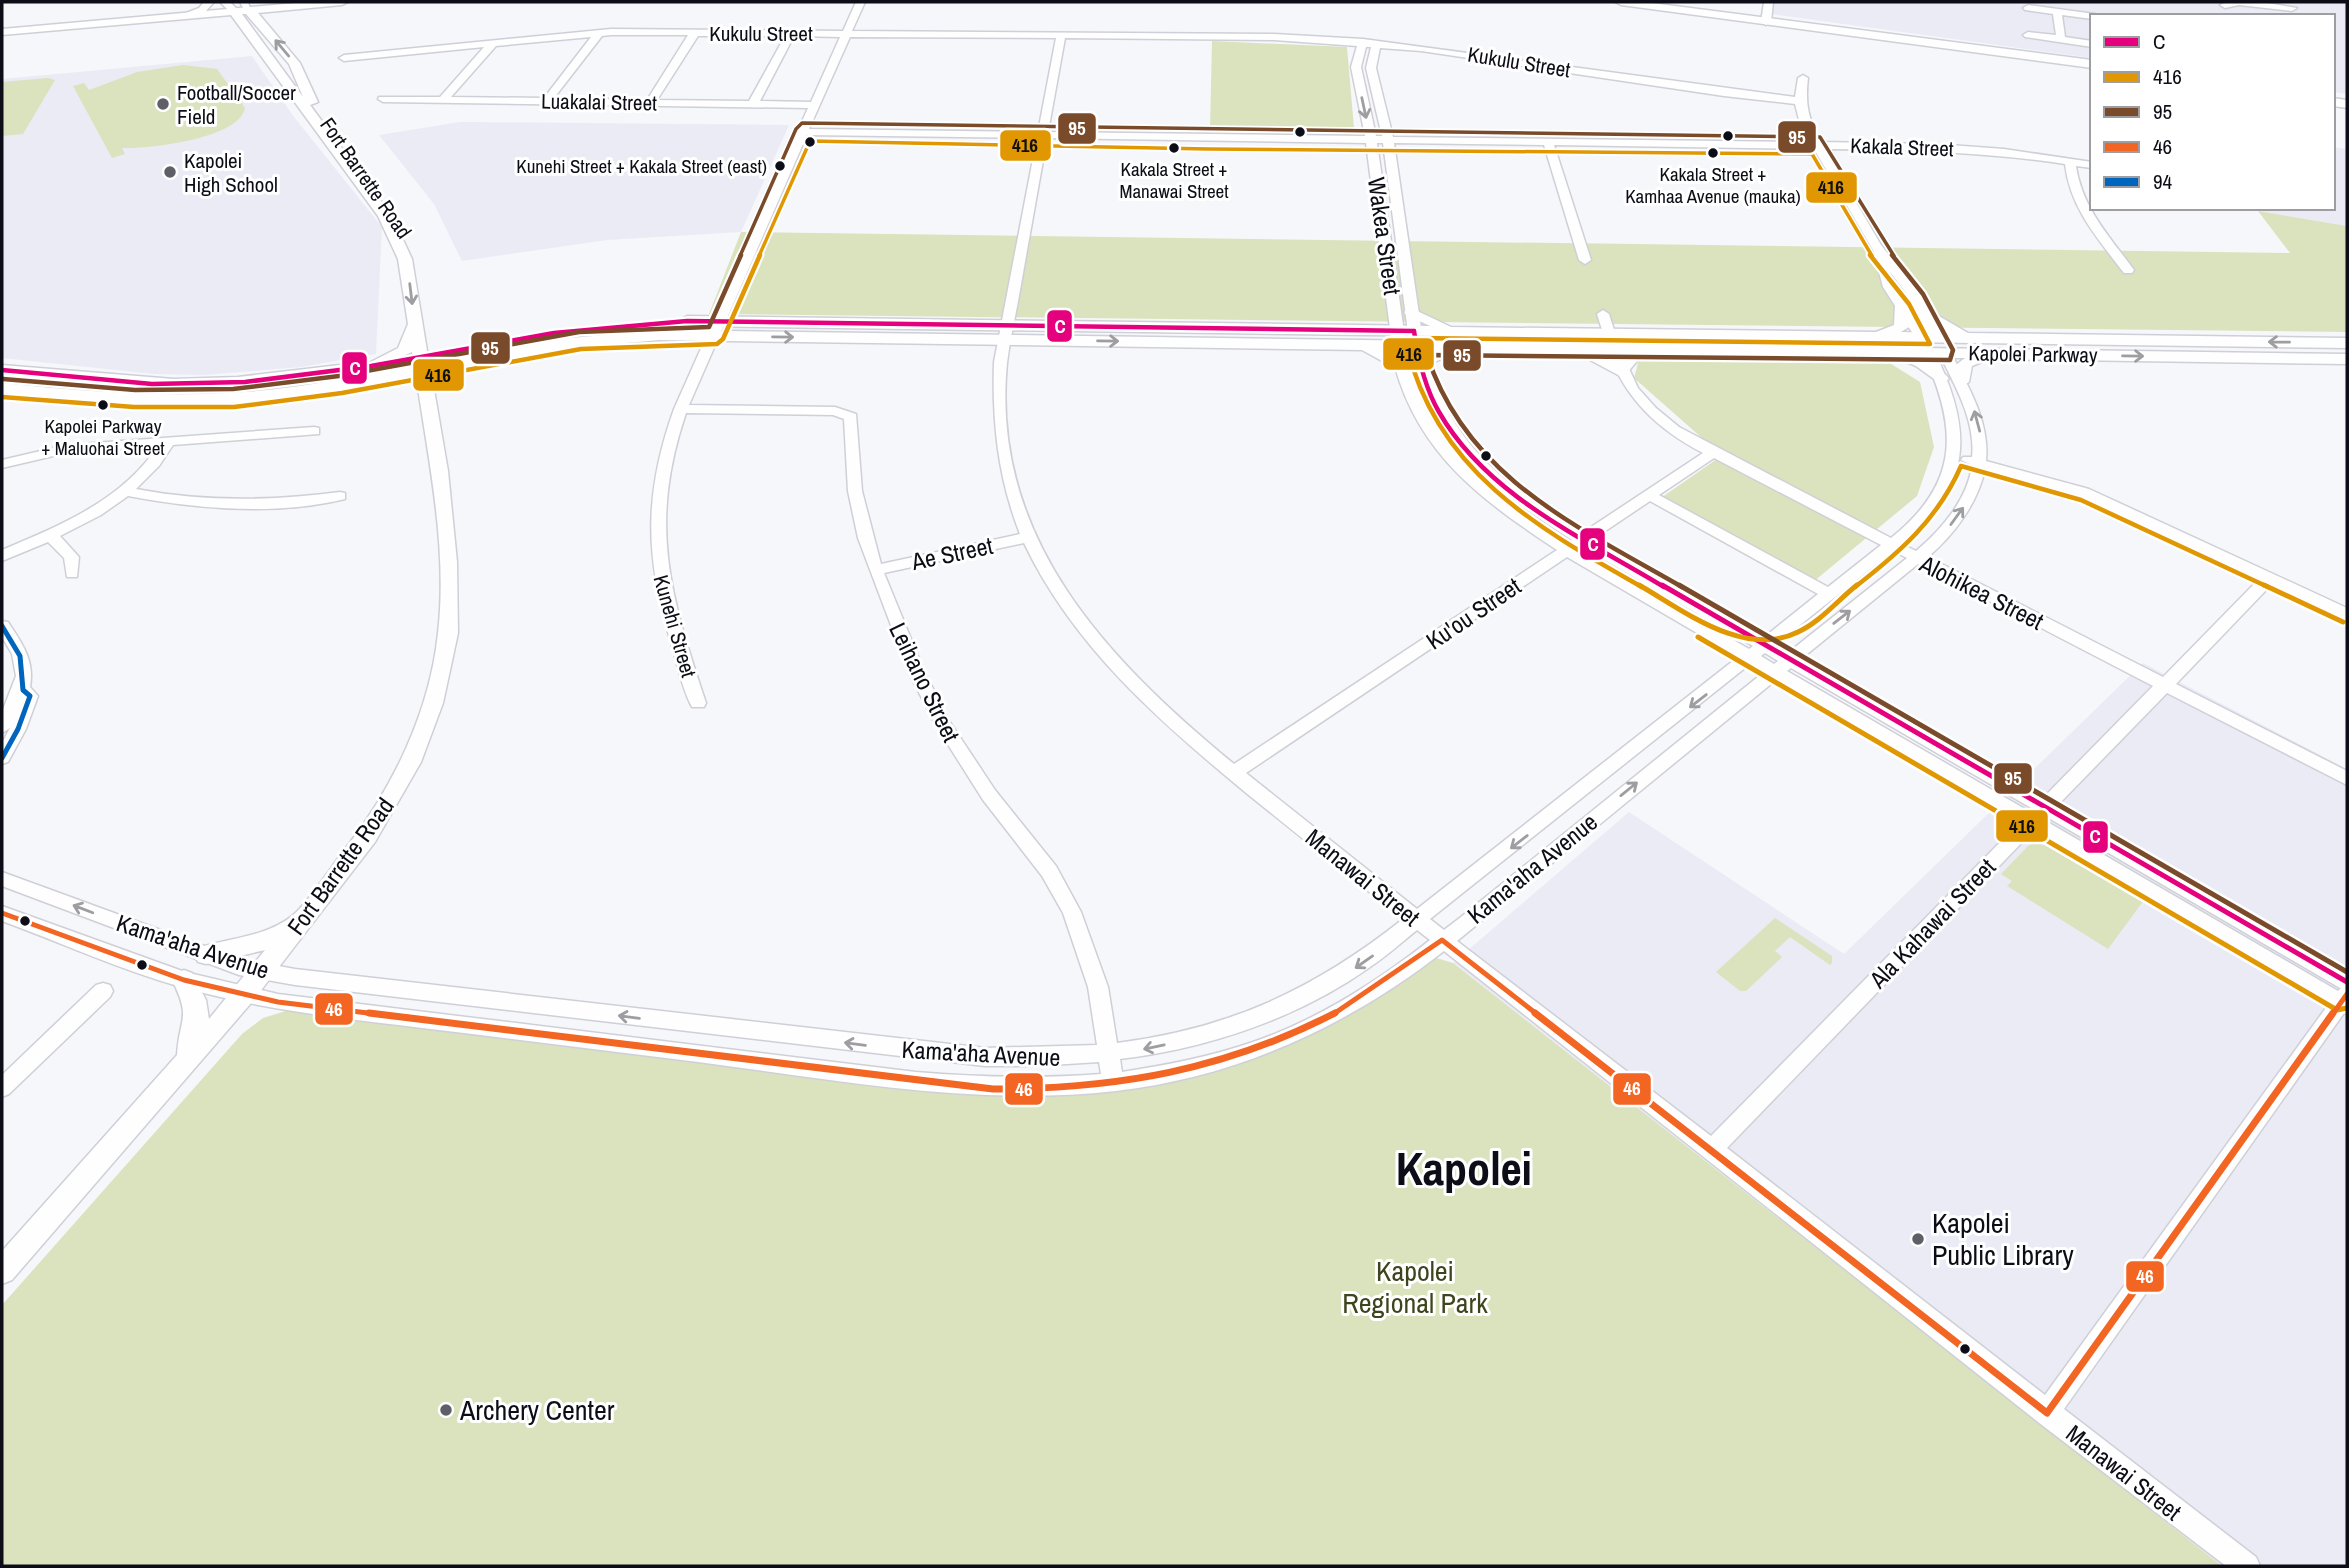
<svg xmlns="http://www.w3.org/2000/svg" width="2349" height="1568" font-family="'Archivo Narrow',sans-serif">
<style>
.built{fill:#eaebf5}
.green{fill:#dae3bd}
.lines{fill:none;stroke-linecap:round;stroke-linejoin:round}
.minor-casing{stroke:#cfcfd7;stroke-width:3}
.major-casing{stroke:#cfcfd7;stroke-width:3}
.minor{fill:#fefefe;fill-rule:evenodd}
.major{fill:#fefefe;fill-rule:evenodd}
.bus-1-far1-casing{stroke:#fff;stroke-width:9}
.bus-1-casing{stroke:#fff;stroke-width:10}
.bus-2-far2-casing{stroke:#fff;stroke-width:7}
.bus-2-far1-casing{stroke:#fff;stroke-width:9}
.bus-2-casing{stroke:#fff;stroke-width:10}
.bus-3-far2-casing{stroke:#fff;stroke-width:7}
.bus-3-far1-casing{stroke:#fff;stroke-width:9}
.bus-3-casing{stroke:#fff;stroke-width:10}
.bus-4-far1-casing{stroke:#fff;stroke-width:10}
.bus-4-casing{stroke:#fff;stroke-width:12}
.bus-5-casing{stroke:#fff;stroke-width:10}
.bus-1-far1{stroke:#e5007d;stroke-width:4.5}
.bus-1{stroke:#e5007d;stroke-width:5}
.bus-2-far2{stroke:#e09702;stroke-width:3.5}
.bus-2-far1{stroke:#e09702;stroke-width:4.5}
.bus-2{stroke:#e09702;stroke-width:5}
.bus-3-far2{stroke:#7a4b2a;stroke-width:3.5}
.bus-3-far1{stroke:#7a4b2a;stroke-width:4.5}
.bus-3{stroke:#7a4b2a;stroke-width:5}
.bus-4-far1{stroke:#f26522;stroke-width:5}
.bus-4{stroke:#f26522;stroke-width:7}
.bus-5{stroke:#0065bd;stroke-width:5}
.oneway{stroke:#9e9ea2}
.poi-dot{fill:#5f5f67;stroke:#fff;stroke-width:2.5}
.bus-dot{fill:#0d0d17;stroke:#fff;stroke-width:2.5}
.labels{text-anchor:middle;dominant-baseline:central;stroke-width:6;stroke-linejoin:round;paint-order:stroke}
.far-bus-label{font-size:19px;fill:#0d0d17;stroke:#fff}
.far-street-label{font-size:21px;fill:#0d0d17;stroke:#fff}
.far-poi-label{font-size:21px;fill:#0d0d17;stroke:#fff;text-anchor:start}
.street-label{font-size:24px;fill:#0d0d17;stroke:#fff}
.near-poi-label{font-size:28px;fill:#0d0d17;stroke:#fff;text-anchor:start}
.near-park-label{font-size:28px;fill:#3e451c;stroke:#fff}
.near-town-label{font-size:46px;font-weight:bold;fill:#0d0d17;stroke:#fff}
.line-badge{stroke:#fff;stroke-width:2.5}
.badge-label{font-size:19px;text-anchor:middle;font-weight:bold;fill:#fff}
.pale-badge-label{font-size:19px;text-anchor:middle;font-weight:bold;fill:#111}
</style>
<rect width="100%" height="100%" fill="#f6f7fb"/>
<g class="built">
<polygon points="1774,2 2347,2 2347,94 2333,92 2333,16 2092,16 2092,58 1770,14"/>
<polygon points="252,56 294,117 382,227 376,354 301,367 204,375 154,374 2,358 2,79"/>
<polygon points="460,122 470,122 789,125 741,232 607,240 462,261 434,204 379,135"/>
<polygon points="2333,147 2347,149 2347,226 2258,211 2257,208 2333,208"/>
<polygon points="2143,663 2347,769 2347,1566 2222,1566 1453,963 1629,812 1844,954"/>
</g>
<g class="green">
<polygon points="1212,41 1347,47 1354,128 1343,131 1210,130"/>
<path d="M183,65L217,69L245,108C239,139 148,149 122,148L125,154L112,158L73,86L84,83L89,90L137,72Z"/>
<polygon points="48,78 55,80 23,134 2,136 2,82"/>
<polygon points="2258,211 2347,226 2347,332 709,314 741,232 2290,253"/>
<polygon points="1640,356 1888,362 1920,382 1934,447 1917,496 1813,582 1655,502 1727,452 1702,438 1634,378"/>
<polygon points="2036,843 2063,851 2144,900 2108,949 2007,886 2012,881 2001,874 2029,845"/>
<polygon points="1775,918 1832,956 1832,963 1830,965 1790,937 1775,951 1782,957 1746,991 1740,991 1716,972"/>
<polygon points="1433,957 1453,963 2222,1566 2,1566 2,1305 242,1034 263,1018 289,1010 957,1092 1226,1063"/>
</g>
<g class="lines">
<defs>
<g id="minor">
<polygon points="204,2 214,2 205,12 186,17 186,13 199,8"/>
<polygon points="220,2 230,2 239,11 231,13"/>
<polygon points="240,2 248,2 251,12 245,12"/>
<path d="M856,2H865L852,31L1274,34L1363,39L1795,97L1798,78L1803,75L1808,78C1805,103 1808,120 1821,142L1936,144L2004,149L2092,162V168L2076,166C2082,208 2110,237 2134,270L2132,273H2124C2098,239 2070,208 2065,164C1985,152 1906,150 1825,149L1881,245L1916,289L1943,338L1937,342L1931,338L1904,290L1890,272L1895,287L1927,337L1921,341L1915,337L1883,287L1873,250L1814,149L1554,145L1591,260L1585,264L1579,260L1544,145L1394,143L1426,362C1457,451 1505,484 1582,533L1703,453C1657,429 1624,398 1607,348L1608,345H1618L1638,388L1656,408L1679,427L1891,538C1960,483 1958,428 1923,353L1929,349L1935,353C1973,430 1973,487 1902,544L1916,551C1941,530 1968,499 1972,465L1961,460L1963,457H1972C1976,421 1954,384 1939,353L1945,349L1951,353C1968,386 1990,422 1986,461L2089,489L2347,608V619L2271,585L2176,684L2347,771V785L2167,693L2057,806L2347,972V1014L2344,1013L2064,1409L2256,1557L2260,1566H2226L2038,1422L1444,951C1348,1026 1238,1077 1116,1091C977,1107 836,1080 698,1062C606,1051 514,1039 422,1028C342,1018 263,1010 185,988C123,971 62,943 2,921V906L185,972L278,994L916,1072C978,1077 1039,1079 1101,1074L1099,1062L1035,1066H985L295,985L239,975L2,886V872L240,959L295,969L985,1048L1097,1045L1088,987L1063,913L1042,876L983,800L935,724L909,673L858,538L848,491L844,419L833,415L686,413C648,525 670,595 706,703L704,707H692C682,689 678,666 672,646C645,558 643,496 674,409L808,108L383,102L378,99L379,97H440L484,47L344,61L339,58L344,55L611,29L843,31ZM611,35H688L647,100L554,98L602,36ZM698,36H785L749,101L657,100ZM794,36L840,37L811,102L760,101ZM591,37L544,98L451,97L496,46ZM850,37L1056,38L1038,132L809,129ZM1065,38L1274,40L1357,46L1351,67L1365,136L1048,132ZM1366,47H1371L1366,68L1382,136H1376L1361,67ZM1380,48L1421,51L1724,96L1795,104L1800,124L1810,142L1393,137L1376,68ZM807,135L1037,138L994,362C992,422 998,478 1020,534L881,564L862,491L856,414L835,407L689,405ZM1047,138L1366,143L1395,367C1420,456 1483,501 1557,550L1234,764C1108,660 990,539 1007,363C1010,338 1016,314 1020,290C1029,239 1038,189 1047,138ZM1377,143H1383L1412,362C1444,453 1493,489 1572,540L1567,543C1495,496 1434,453 1409,367ZM1714,458L1881,545L1828,587L1659,495ZM1985,469L2079,495L2259,579L2163,677L1928,557C1954,535 1978,503 1985,469ZM1650,501L1818,594L1763,638L1592,540ZM1024,543C1073,646 1159,721 1245,792C1298,835 1351,877 1403,919C1315,989 1229,1029 1117,1043L1108,987L1081,912L1056,866L995,790L950,722L925,673L884,573ZM1582,547L1753,646L1749,649L1578,550ZM1893,551L1907,558L1789,652L1775,645ZM1567,557L1738,657L1417,909L1246,773ZM1918,564L2153,686L2043,798L1801,659ZM1765,653L1778,661L1774,664L1761,656ZM1750,664L1764,672L1461,917L1444,930L1430,919ZM1791,668L2033,809L2030,812L1787,671ZM1776,680L2019,823L1711,1136L1457,941ZM2047,817L2340,988H2341L2338,991L2044,820ZM2033,831L2328,1005L2045,1395L1727,1148ZM1417,930L1430,940C1377,982 1317,1020 1253,1042C1210,1057 1166,1065 1122,1072L1120,1059C1206,1049 1299,1018 1370,967C1387,956 1402,942 1417,930Z"/>
<polygon points="1764,2 1773,2 1771,22 1766,25 1761,22"/>
<polygon points="2227,2 2261,2 2297,8 2292,11 2239,5 2225,8 2220,5"/>
<polygon points="2028,5 2095,14 2092,19 2062,15 2065,37 2092,41 2092,47 2025,37 2023,35 2028,32 2056,35 2053,14 2025,10 2023,8"/>
<polygon points="1603,310 1609,314 1615,333 1613,336 1603,333 1597,314"/>
<path d="M314,427L319,428V434L173,445L159,466L136,489C204,502 272,501 340,492L345,493V499C276,516 197,509 128,496L101,515L60,536L79,557L77,577H67L64,558L48,542L2,561V550C61,525 121,501 158,446L66,453L2,468V460L66,445Z"/>
<path d="M2,621L8,622C22,643 35,661 30,687L38,696L26,729L8,762L2,764V743L10,728L2,733V712L16,676L12,654L2,637Z"/>
<polygon points="103,983 110,985 113,991 110,997 9,1094 2,1097 2,1075 96,985"/>
</g>
<g id="major">
<path d="M307,2H348L342,5L258,13L300,63L318,102L310,105L392,216L412,259L429,363L560,339L659,330L2347,354V364L1989,359L1972,366L1969,382L1961,387L1953,382L1957,364L1965,358H1922L1947,376L1949,379L1941,384L1916,366L1895,357L1654,354L1638,360L1626,374L1620,376L1577,353L1457,351L1435,362L1429,374L1423,376L1415,371L1423,356L1434,351L1388,350L1410,367L1402,372L1362,350L659,340L560,349L431,372L448,471L457,562L458,633L443,703L421,762L375,842L252,1002L12,1280L2,1284V1251L177,1055C179,1018 192,1019 172,980L176,973L184,970L192,973L206,1000L209,1019L265,950L206,964L198,962L194,955L198,948C228,938 266,937 292,916C308,903 331,867 345,849C393,788 430,711 438,633C448,548 428,458 416,375C355,387 293,399 231,403C154,407 78,401 2,393V383C78,391 154,397 230,393C292,390 354,377 414,366L412,352L371,371L365,368L357,373C303,379 250,388 196,389C131,390 66,381 2,375V365L174,379L238,377L357,363L363,366L398,348L408,324L398,259L378,216L231,15L2,35V29ZM242,14H246L289,64L303,97ZM1603,353H1627L1618,363Z"/>
<polygon points="1615,2 1644,2 2092,60 2092,68 1621,5"/>
<polygon points="2333,98 2347,100 2347,108 2333,106"/>
<polygon points="1902,301 1909,305 1909,327 1901,332 1944,333 1920,316 1920,310 1925,308 1968,333 2347,338 2347,348 687,326 679,321 687,316 1430,326 1406,315 1404,312 1411,308 1451,327 1876,332 1894,325 1895,305"/>
</g>
</defs>
<use href="#minor" class="minor-casing"/>
<use href="#major" class="major-casing"/>
<use href="#minor" class="minor"/>
<use href="#major" class="major"/>
<defs>
<g id="bus-1-far1">
<path d="M1414,331C1418,358 1425,388 1439,412C1487,496 1585,539 1664,587"/>
<polyline points="2,370 152,384 245,382 371,366 554,333 687,321 1414,331"/>
</g>
<polyline id="bus-1" points="1662,585 2347,982"/>
<polyline id="bus-2-far2" points="759,256 810,141 1208,149 1812,154 1872,256"/>
<g id="bus-2-far1">
<polyline points="2,397 134,407 234,407 342,393 581,349 717,344 723,339 760,255"/>
<path d="M1642,587C1538,528 1437,472 1407,347L1413,338L1930,344L1909,304L1870,255"/>
<path d="M1855,587C1900,552 1938,519 1961,466L2081,500L2268,587"/>
</g>
<g id="bus-2">
<path d="M1639,585C1683,610 1744,659 1798,632C1820,622 1838,600 1857,585"/>
<polyline points="2264,585 2343,622"/>
<polyline points="1698,637 2337,1010 2347,1008"/>
</g>
<polyline id="bus-3-far2" points="740,256 796,129 802,123 1820,137 1894,256"/>
<g id="bus-3-far1">
<polyline points="3,379 135,390 233,389 339,376 579,332 709,327 741,255"/>
<path d="M1682,587C1578,527 1466,477 1427,355L1950,360L1953,350L1923,294L1892,255"/>
</g>
<polyline id="bus-3" points="1679,585 2347,972"/>
<g id="bus-4-far1">
<polyline points="2,913 184,980 278,1002 384,1015"/>
<polyline points="1332,1015 1442,940 1538,1015"/>
<polyline points="2332,1015 2347,994"/>
</g>
<g id="bus-4">
<path d="M369,1013L993,1089C1117,1089 1225,1070 1335,1013"/>
<polyline points="1535,1013 2047,1413 2333,1013"/>
</g>
<polyline id="bus-5" points="2,626 20,656 23,690 30,696 18,729 2,758"/>
</defs>
<use href="#bus-1-far1" class="bus-1-far1-casing"/>
<use href="#bus-1" class="bus-1-casing"/>
<use href="#bus-2-far2" class="bus-2-far2-casing"/>
<use href="#bus-2-far1" class="bus-2-far1-casing"/>
<use href="#bus-2" class="bus-2-casing"/>
<use href="#bus-3-far2" class="bus-3-far2-casing"/>
<use href="#bus-3-far1" class="bus-3-far1-casing"/>
<use href="#bus-3" class="bus-3-casing"/>
<use href="#bus-4-far1" class="bus-4-far1-casing"/>
<use href="#bus-4" class="bus-4-casing"/>
<use href="#bus-5" class="bus-5-casing"/>
<use href="#bus-1-far1" class="bus-1-far1"/>
<use href="#bus-1" class="bus-1"/>
<use href="#bus-2-far2" class="bus-2-far2"/>
<use href="#bus-2-far1" class="bus-2-far1"/>
<use href="#bus-2" class="bus-2"/>
<use href="#bus-3-far2" class="bus-3-far2"/>
<use href="#bus-3-far1" class="bus-3-far1"/>
<use href="#bus-3" class="bus-3"/>
<use href="#bus-4-far1" class="bus-4-far1"/>
<use href="#bus-4" class="bus-4"/>
<use href="#bus-5" class="bus-5"/>
</g>
<defs><path id="oneway-shaft" d="M-6 0H5M1.5-3L5.5 0L1.5 3" fill="none" stroke-width="1.6" stroke-linecap="round" stroke-linejoin="round" transform="scale(1.75)"/></defs>
<g class="oneway">
<use href="#oneway-shaft" transform="translate(282 48) rotate(-130)"/>
<use href="#oneway-shaft" transform="translate(1364 108) rotate(78)"/>
<use href="#oneway-shaft" transform="translate(411 294) rotate(83)"/>
<use href="#oneway-shaft" transform="translate(783 337) rotate(1)"/>
<use href="#oneway-shaft" transform="translate(1108 341) rotate(1)"/>
<use href="#oneway-shaft" transform="translate(2279 342) rotate(-179)"/>
<use href="#oneway-shaft" transform="translate(2133 356) rotate(1)"/>
<use href="#oneway-shaft" transform="translate(1977 421) rotate(-105)"/>
<use href="#oneway-shaft" transform="translate(1957 516) rotate(-54)"/>
<use href="#oneway-shaft" transform="translate(1842 617) rotate(-38)"/>
<use href="#oneway-shaft" transform="translate(1698 701) rotate(142)"/>
<use href="#oneway-shaft" transform="translate(1629 789) rotate(-39)"/>
<use href="#oneway-shaft" transform="translate(1519 842) rotate(142)"/>
<use href="#oneway-shaft" transform="translate(83 909) rotate(-159)"/>
<use href="#oneway-shaft" transform="translate(1364 962) rotate(145)"/>
<use href="#oneway-shaft" transform="translate(629 1017) rotate(-173)"/>
<use href="#oneway-shaft" transform="translate(855 1044) rotate(-173)"/>
<use href="#oneway-shaft" transform="translate(1154 1047) rotate(168)"/>
</g>
<g class="poi-dot">
<circle cx="163" cy="104" r="7"/>
<circle cx="170" cy="172" r="7"/>
<circle cx="1918" cy="1239" r="7"/>
<circle cx="446" cy="1410" r="7"/>
</g>
<g class="bus-dot">
<circle cx="1300" cy="132" r="6"/>
<circle cx="1728" cy="136" r="6"/>
<circle cx="810" cy="142" r="6"/>
<circle cx="1174" cy="148" r="6"/>
<circle cx="1713" cy="153" r="6"/>
<circle cx="780" cy="166" r="6"/>
<circle cx="103" cy="405" r="6"/>
<circle cx="1486" cy="456" r="6"/>
<circle cx="25" cy="921" r="6"/>
<circle cx="142" cy="965" r="6"/>
<circle cx="1965" cy="1349" r="6"/>
</g>
<g class="labels">
<g class="far-bus-label">
<text x="767" y="166" text-anchor="end">Kunehi Street + Kakala Street (east)</text>
<text x="1174" y="169">Kakala Street +<tspan x="1174" dy="22">Manawai Street</tspan></text>
<text x="1713" y="174">Kakala Street +<tspan x="1713" dy="22">Kamhaa Avenue (mauka)</tspan></text>
<text x="103" y="426">Kapolei Parkway<tspan x="103" dy="22">+ Maluohai Street</tspan></text>
</g>
<g class="far-street-label">
<text x="761" y="33">Kukulu Street</text>
<text transform="translate(1519 62) rotate(9)">Kukulu Street</text>
<text transform="translate(599 102) rotate(1)">Luakalai Street</text>
<text transform="translate(1902 147) rotate(2)">Kakala Street</text>
<text transform="translate(366 178) rotate(55)">Fort Barrette Road</text>
<text transform="translate(2033 354) rotate(1)">Kapolei Parkway</text>
<text transform="translate(675 626) rotate(74)">Kunehi Street</text>
</g>
<g class="far-poi-label">
<text x="177" y="92">Football/Soccer<tspan x="177" dy="24">Field</tspan></text>
<text x="184" y="160">Kapolei<tspan x="184" dy="24">High School</tspan></text>
</g>
<g class="street-label">
<text transform="translate(1385 236) rotate(82)">Wakea Street</text>
<text transform="translate(952 553) rotate(-12)">Ae Street</text>
<text transform="translate(1982 592) rotate(27)">Alohikea Street</text>
<text transform="translate(1473 613) rotate(-34)">Ku'ou Street</text>
<text transform="translate(925 682) rotate(64)">Leihano Street</text>
<text transform="translate(340 866) rotate(-54)">Fort Barrette Road</text>
<text transform="translate(1532 868) rotate(-39)">Kama'aha Avenue</text>
<text transform="translate(1363 877) rotate(39)">Manawai Street</text>
<text transform="translate(1932 923) rotate(-46)">Ala Kahawai Street</text>
<text transform="translate(193 946) rotate(18)">Kama'aha Avenue</text>
<text transform="translate(981 1053) rotate(3)">Kama'aha Avenue</text>
<text transform="translate(2124 1472) rotate(38)">Manawai Street</text>
</g>
<g class="near-poi-label">
<text x="1932" y="1223">Kapolei<tspan x="1932" dy="32">Public Library</tspan></text>
<text x="460" y="1410">Archery Center</text>
</g>
<g class="near-park-label">
<text x="1415" y="1271">Kapolei<tspan x="1415" dy="32">Regional Park</tspan></text>
</g>
<g class="near-town-label">
<text x="1464" y="1168">Kapolei</text>
</g>
</g>
<g class="line-badge">
<rect x="1057" y="112" width="40" height="33" rx="7" fill="#7a4b2a"/>
<rect x="1777" y="120" width="40" height="34" rx="7" fill="#7a4b2a"/>
<rect x="999" y="129" width="53" height="33" rx="7" fill="#e09702"/>
<rect x="1805" y="171" width="53" height="33" rx="7" fill="#e09702"/>
<rect x="1046" y="309" width="27" height="34" rx="7" fill="#e5007d"/>
<rect x="470" y="331" width="41" height="34" rx="7" fill="#7a4b2a"/>
<rect x="1382" y="337" width="53" height="34" rx="7" fill="#e09702"/>
<rect x="1442" y="339" width="40" height="33" rx="7" fill="#7a4b2a"/>
<rect x="341" y="351" width="27" height="34" rx="7" fill="#e5007d"/>
<rect x="412" y="358" width="53" height="34" rx="7" fill="#e09702"/>
<rect x="1579" y="527" width="27" height="34" rx="7" fill="#e5007d"/>
<rect x="1993" y="762" width="40" height="33" rx="7" fill="#7a4b2a"/>
<rect x="1995" y="809" width="54" height="34" rx="7" fill="#e09702"/>
<rect x="2082" y="820" width="27" height="34" rx="7" fill="#e5007d"/>
<rect x="314" y="992" width="40" height="34" rx="7" fill="#f26522"/>
<rect x="1612" y="1072" width="40" height="34" rx="7" fill="#f26522"/>
<rect x="1004" y="1072" width="40" height="34" rx="7" fill="#f26522"/>
<rect x="2125" y="1260" width="40" height="33" rx="7" fill="#f26522"/>
</g>
<g class="badge-label">
<text x="1077" y="135">95</text>
<text x="1797" y="144">95</text>
<text x="1060" y="333">C</text>
<text x="490" y="355">95</text>
<text x="1462" y="362">95</text>
<text x="355" y="375">C</text>
<text x="1593" y="551">C</text>
<text x="2013" y="785">95</text>
<text x="2095" y="843">C</text>
<text x="334" y="1016">46</text>
<text x="1632" y="1095">46</text>
<text x="1024" y="1096">46</text>
<text x="2145" y="1283">46</text>
</g>
<g class="pale-badge-label">
<text x="1025" y="152">416</text>
<text x="1831" y="194">416</text>
<text x="1409" y="361">416</text>
<text x="438" y="382">416</text>
<text x="2022" y="833">416</text>
</g>
<rect width="2349" height="1568" fill="none" stroke="#0d0d17" stroke-width="7"/>
<rect x="2090" y="14" width="245" height="196" fill="#ffffff" stroke="#9e9ea2" stroke-width="2"/>
<rect x="2104" y="37" width="35" height="10" fill="#e5007d" stroke="#9e9ea2" stroke-width="2"/>
<text x="2153" y="49" font-size="21" fill="#0d0d17">C</text>
<rect x="2104" y="72" width="35" height="10" fill="#e09702" stroke="#9e9ea2" stroke-width="2"/>
<text x="2153" y="84" font-size="21" fill="#0d0d17">416</text>
<rect x="2104" y="107" width="35" height="10" fill="#7a4b2a" stroke="#9e9ea2" stroke-width="2"/>
<text x="2153" y="119" font-size="21" fill="#0d0d17">95</text>
<rect x="2104" y="142" width="35" height="10" fill="#f26522" stroke="#9e9ea2" stroke-width="2"/>
<text x="2153" y="154" font-size="21" fill="#0d0d17">46</text>
<rect x="2104" y="177" width="35" height="10" fill="#0065bd" stroke="#9e9ea2" stroke-width="2"/>
<text x="2153" y="189" font-size="21" fill="#0d0d17">94</text>
</svg>
